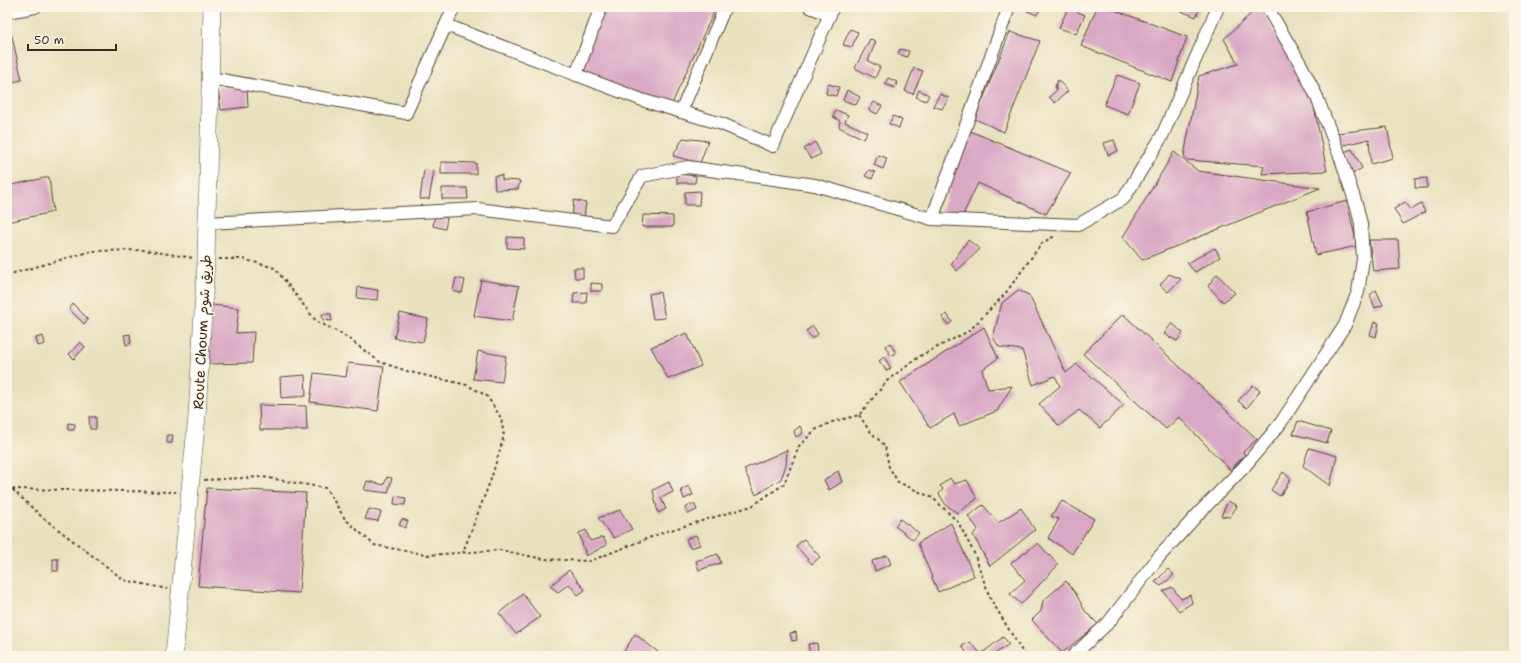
<svg xmlns="http://www.w3.org/2000/svg" width="1521" height="663" font-family="'Shantell Sans','Playpen Sans Arabic',sans-serif">
<style>
.building{fill:#d9a8c5}
.lines{fill:none;stroke-linecap:round;stroke-linejoin:round}
.minor-casing{stroke:#554536;stroke-width:14}
.highway-casing{stroke:#554536;stroke-width:18}
.path{stroke:#554536;stroke-width:2;stroke-dasharray:3 3;stroke-linecap:butt}
.minor{stroke:#fff;stroke-width:12}
.highway{stroke:#fff;stroke-width:17}
.labels{text-anchor:middle;dominant-baseline:central;stroke-width:3;stroke-linejoin:round;paint-order:stroke}
.street-label{font-size:14px;fill:#3b2a1e;stroke:#fcf5e5}
</style>
<rect width="100%" height="100%" fill="#fcf5e5"/>
<filter id="ink" filterUnits="userSpaceOnUse"><feTurbulence type="fractalNoise" baseFrequency=".025" numOctaves="2"/><feDisplacementMap in="SourceGraphic" scale="8" xChannelSelector="R" yChannelSelector="G"/><feConvolveMatrix kernelMatrix="1 2 1 2 8 2 1 2 1" color-interpolation-filters="sRGB"/></filter>
<filter id="wash" filterUnits="userSpaceOnUse"><feTurbulence type="fractalNoise" baseFrequency=".012" numOctaves="4" result="noise"/><feDisplacementMap in="SourceGraphic" scale="16" xChannelSelector="R" yChannelSelector="G"/><feGaussianBlur stdDeviation="0.9" result="paint"/><feColorMatrix in="noise" values="0 0 0 0 0 0 0 0 0 0 0 0 0 0 0 0 0 1.4 0 .05"/><feComposite in="paint" operator="in"/></filter>
<g filter="url(#wash)">
<rect width="100%" height="100%" fill="#e8e1be"/>
<g id="blocks">
<g class="building">
<polygon points="606,7 716,7 670,108 579,72"/>
<polygon points="1029,7 1040,9 1037,15 1027,11"/>
<polygon points="1097,7 1106,7 1187,37 1172,82 1081,46"/>
<polygon points="1183,7 1200,7 1196,17 1181,11"/>
<polygon points="1258,7 1260,7 1300,75 1314,107 1327,171 1262,174 1264,166 1188,160 1184,156 1199,76 1238,64 1224,39"/>
<polygon points="1068,8 1085,15 1076,34 1059,28"/>
<polygon points="9,24 22,80 7,83 7,25"/>
<polygon points="850,29 858,32 852,47 843,45"/>
<polygon points="1010,32 1040,41 1004,132 975,119"/>
<polygon points="870,39 876,41 868,61 880,67 875,78 855,68"/>
<polygon points="900,49 909,51 907,57 898,54"/>
<polygon points="914,68 923,71 913,94 905,91"/>
<polygon points="1117,75 1140,83 1128,114 1104,105"/>
<polygon points="888,78 897,82 895,88 885,84"/>
<polygon points="1058,80 1068,91 1055,103 1049,97 1057,90 1055,87"/>
<polygon points="828,84 839,87 836,96 826,94"/>
<polygon points="218,87 247,89 248,107 221,110"/>
<polygon points="847,90 860,97 856,105 843,100"/>
<polygon points="919,90 929,95 926,101 916,97"/>
<polygon points="940,94 949,98 942,109 933,106"/>
<polygon points="874,102 882,106 877,114 869,110"/>
<polygon points="836,110 848,115 845,122 867,132 864,139 839,127 840,121 833,117"/>
<polygon points="893,116 902,120 899,128 889,124"/>
<polygon points="1387,127 1393,158 1371,164 1369,139 1340,146 1337,133"/>
<polygon points="970,131 1071,173 1046,214 978,183 961,219 941,213"/>
<polygon points="683,138 708,141 700,163 673,156"/>
<polygon points="1114,140 1118,151 1108,155 1104,143"/>
<polygon points="815,142 821,154 811,159 804,149"/>
<polygon points="1352,149 1362,168 1352,174 1344,152"/>
<polygon points="1174,152 1198,171 1320,188 1142,260 1123,237"/>
<polygon points="878,155 887,158 883,169 874,165"/>
<polygon points="441,162 476,163 476,174 441,174"/>
<polygon points="424,170 434,171 429,199 420,199"/>
<polygon points="869,170 875,172 872,179 865,176"/>
<polygon points="677,174 696,176 695,183 677,183"/>
<polygon points="502,175 502,180 520,181 518,189 495,190 494,176"/>
<polygon points="49,177 53,212 7,222 7,186"/>
<polygon points="1427,178 1427,188 1415,188 1415,179"/>
<polygon points="442,188 467,188 468,199 442,199"/>
<polygon points="700,191 699,205 685,205 685,192"/>
<polygon points="574,200 586,203 584,218 572,217"/>
<polygon points="1347,201 1357,246 1316,255 1307,212"/>
<polygon points="1405,202 1411,210 1421,204 1425,212 1403,224 1394,209"/>
<polygon points="435,214 447,218 445,229 433,226"/>
<polygon points="643,215 673,216 673,227 642,227"/>
<polygon points="507,237 524,238 524,249 507,248"/>
<polygon points="968,240 980,249 957,271 951,264"/>
<polygon points="1369,240 1398,240 1400,269 1373,271"/>
<polygon points="1215,248 1220,257 1195,272 1187,263"/>
<polygon points="574,268 583,268 583,278 575,278"/>
<polygon points="1169,274 1181,279 1168,292 1160,285"/>
<polygon points="1217,274 1235,293 1223,302 1208,286"/>
<polygon points="456,278 465,280 462,293 453,291"/>
<polygon points="481,280 519,286 512,321 474,316"/>
<polygon points="591,283 602,284 602,291 591,291"/>
<polygon points="358,287 378,290 377,300 357,298"/>
<polygon points="1018,290 1029,295 1066,373 1077,364 1124,405 1100,428 1079,410 1059,426 1039,404 1060,386 1055,376 1033,385 1022,350 999,347 993,337 1002,303"/>
<polygon points="1376,290 1383,305 1375,308 1370,295"/>
<polygon points="587,292 586,303 573,303 574,293"/>
<polygon points="660,292 665,318 653,319 649,294"/>
<polygon points="73,304 88,319 84,324 69,309"/>
<polygon points="211,305 239,308 236,333 254,332 252,363 209,364"/>
<polygon points="400,313 428,319 423,342 394,338"/>
<polygon points="322,314 331,314 332,321 323,320"/>
<polygon points="947,314 952,322 948,325 942,317"/>
<polygon points="1123,314 1257,439 1243,452 1245,455 1230,470 1179,417 1166,429 1083,354"/>
<polygon points="1374,322 1379,323 1376,337 1370,335"/>
<polygon points="1172,323 1183,333 1177,341 1164,334"/>
<polygon points="813,326 818,334 812,339 806,331"/>
<polygon points="984,327 998,358 982,370 988,389 1012,386 997,411 959,426 954,414 930,428 900,382"/>
<polygon points="687,333 701,366 668,379 651,347"/>
<polygon points="130,334 131,343 126,345 124,335"/>
<polygon points="43,336 45,344 38,346 36,338"/>
<polygon points="80,342 85,347 74,359 69,354"/>
<polygon points="890,343 896,353 891,356 885,346"/>
<polygon points="478,351 506,356 502,382 473,379"/>
<polygon points="884,357 891,368 887,371 879,361"/>
<polygon points="348,363 384,367 378,411 310,402 314,373 346,377"/>
<polygon points="305,375 306,396 281,398 280,377"/>
<polygon points="1253,385 1260,391 1247,408 1238,401"/>
<polygon points="259,405 306,406 307,430 260,430"/>
<polygon points="89,417 96,417 96,429 90,429"/>
<polygon points="1298,421 1331,431 1327,443 1293,434"/>
<polygon points="68,423 75,424 74,430 68,430"/>
<polygon points="800,426 803,433 796,437 794,431"/>
<polygon points="167,435 173,435 172,443 167,443"/>
<polygon points="1309,448 1337,456 1330,486 1303,466"/>
<polygon points="787,450 786,465 781,479 756,495 744,469"/>
<polygon points="838,471 842,482 829,490 824,480"/>
<polygon points="1283,472 1291,479 1280,496 1271,490"/>
<polygon points="387,477 392,478 388,493 364,490 367,481 384,485"/>
<polygon points="950,478 954,484 967,480 977,499 957,513 946,505 939,494 943,489 940,486"/>
<polygon points="669,482 673,492 661,498 666,509 658,513 653,490"/>
<polygon points="689,486 693,495 684,499 681,490"/>
<polygon points="207,488 306,493 299,593 198,586"/>
<polygon points="395,496 406,498 405,505 394,504"/>
<polygon points="1062,501 1094,519 1072,554 1048,538 1059,519 1051,516"/>
<polygon points="1228,501 1237,506 1230,517 1221,516"/>
<polygon points="694,503 697,510 688,514 685,508"/>
<polygon points="983,505 998,523 1021,508 1035,530 990,566 973,535 978,529 968,516"/>
<polygon points="369,509 381,512 378,521 365,519"/>
<polygon points="620,510 632,529 614,538 598,518"/>
<polygon points="402,519 408,521 405,528 399,525"/>
<polygon points="900,519 919,533 913,540 895,526"/>
<polygon points="951,523 974,576 938,592 918,543"/>
<polygon points="586,530 590,541 603,537 607,545 586,556 579,533"/>
<polygon points="696,535 700,545 690,548 686,539"/>
<polygon points="804,539 820,557 812,564 796,546"/>
<polygon points="1038,543 1058,565 1021,604 1010,594 1025,580 1011,563"/>
<polygon points="718,554 721,563 699,570 696,561"/>
<polygon points="887,555 891,564 875,571 872,561"/>
<rect x="53" y="559" width="5" height="12"/>
<polygon points="1168,569 1174,575 1161,586 1155,582"/>
<polygon points="569,570 585,590 578,595 569,584 558,592 550,586"/>
<polygon points="1066,581 1076,594 1085,611 1098,624 1062,653 1032,620 1041,611 1043,601"/>
<polygon points="1172,587 1181,599 1190,595 1192,603 1179,611 1163,591"/>
<polygon points="523,594 540,617 516,634 499,613"/>
<polygon points="796,632 797,640 792,641 790,633"/>
<polygon points="635,634 663,656 621,656"/>
<polygon points="1003,637 1009,644 992,656 969,656 962,646 970,642 981,654"/>
<polygon points="817,643 818,653 810,655 808,644"/>
</g>
</g>
</g>
<g filter="url(#ink)">
<use href="#blocks" fill-opacity="0" stroke="#554536" stroke-width="1"/>
<g class="lines">
<defs>
<g id="minor">
<polyline points="810,7 830,15"/>
<polyline points="7,12 35,7"/>
<polyline points="446,25 645,101 722,124 773,146 833,7"/>
<polyline points="576,75 601,7"/>
<polyline points="211,78 406,113 454,7"/>
<polyline points="681,112 725,7"/>
<polyline points="932,219 1009,7"/>
<polyline points="207,223 478,209 612,226 642,176 688,167 815,185 932,219 1078,225 1124,198 1162,136 1218,7"/>
<polyline points="1073,656 1109,622 1158,558 1199,513 1244,467 1280,424 1345,325 1358,292 1363,259 1361,224 1357,207 1341,159 1316,95 1301,65 1267,7"/>
</g>
<polyline id="highway" points="174,656 197,416 206,260 212,7"/>
</defs>
<use href="#minor" class="minor-casing"/>
<use href="#highway" class="highway-casing"/>
<g class="path">
<polyline points="219,259 243,259 275,268 316,321 342,334 380,362 410,372 467,385 487,396 501,418 504,436 491,479 463,552"/>
<polyline points="7,275 92,251 145,250 193,258"/>
<polyline points="859,415 869,430 885,446 889,467 898,482 933,498 958,522 974,553 990,598 1025,656"/>
<polyline points="204,480 262,477 326,488 345,519 374,545 428,555 501,550 543,559 590,561 664,532 752,506 784,484 799,446 815,430 832,422 859,415 888,380 920,356 969,331 1005,294 1042,243 1055,236"/>
<polyline points="12,489 176,492"/>
<polyline points="7,490 12,489 42,517 124,580 167,589"/>
</g>
<use href="#minor" class="minor"/>
<use href="#highway" class="highway"/>
</g>
</g>
<g class="labels">
<g class="street-label">
<text transform="translate(202 332) rotate(-87)">Route Choum طريق شوم</text>
</g>
</g>
<rect width="1521" height="663" fill="none" stroke="#fcf5e5" stroke-width="24"/>
<path d="M28 44v6h88v-6" fill="none" stroke="#3b2a1e" stroke-width="2"/>
<text x="34" y="44" font-size="12" fill="#3b2a1e" stroke="#fcf5e5" stroke-width="3" paint-order="stroke">50 m</text>
</svg>
